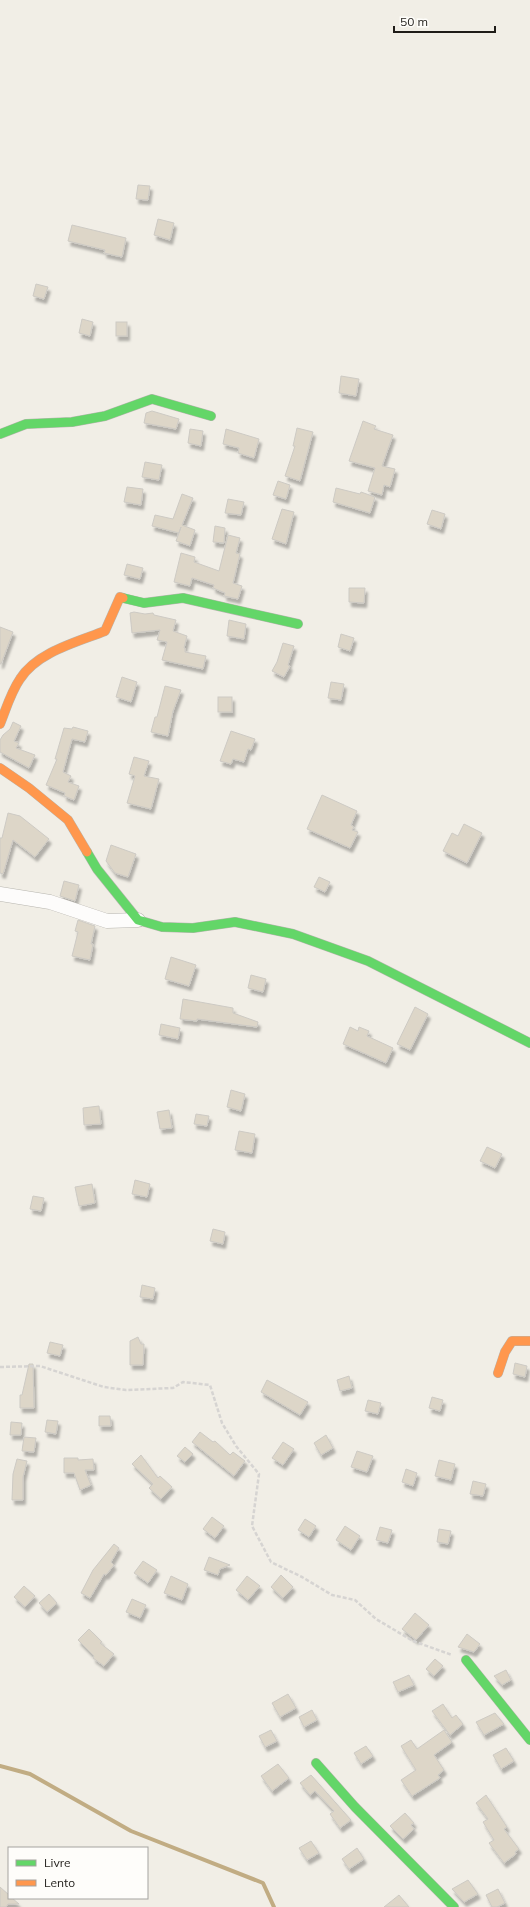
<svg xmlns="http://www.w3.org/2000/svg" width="530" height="1907" font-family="Mulish,sans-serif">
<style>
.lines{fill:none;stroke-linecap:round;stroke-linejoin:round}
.stream{stroke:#c1ac83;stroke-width:4}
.building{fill:#ddd6c8;stroke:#cdcac4;filter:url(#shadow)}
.street-casing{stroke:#b7b5af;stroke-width:15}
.fast-casing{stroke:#b7b5af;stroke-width:10}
.slow-casing{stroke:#b7b5af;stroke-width:10}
.path{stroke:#d6d4d2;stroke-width:2.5;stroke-dasharray:4 2;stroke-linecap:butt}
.street{stroke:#fdfcfb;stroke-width:14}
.fast{stroke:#63d668;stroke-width:9}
.slow{stroke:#ff974d;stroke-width:9}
</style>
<defs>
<filter id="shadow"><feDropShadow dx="2.5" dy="4.5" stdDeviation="1" flood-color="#0004"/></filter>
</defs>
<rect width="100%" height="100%" fill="#f1eee6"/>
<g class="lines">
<polyline class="stream" points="0,1766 30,1774 131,1831 263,1883 274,1907"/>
</g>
<g class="building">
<polygon points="138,185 150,186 148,200 136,199"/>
<polygon points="158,219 174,223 170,240 154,235"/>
<polygon points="72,225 126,238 122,257 104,253 105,250 68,241"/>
<polygon points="36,284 48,287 44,299 33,296"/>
<polygon points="82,319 93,322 90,336 79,333"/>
<rect x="116" y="322" width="11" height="14"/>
<polygon points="341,376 359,379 356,396 339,393"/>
<polygon points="152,411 179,419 176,429 144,423 146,413"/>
<polygon points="363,421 376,426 374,429 393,435 382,466 395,469 390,487 384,485 382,495 368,491 375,468 349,461"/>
<polygon points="297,428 313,432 300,481 285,476 295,446 293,446"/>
<polygon points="190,429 203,431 201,446 188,443"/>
<polygon points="226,429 259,439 254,458 238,453 239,448 223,444"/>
<polygon points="145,462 162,465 159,480 142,477"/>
<polygon points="278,481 290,485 286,499 273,495"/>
<polygon points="127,487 143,489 141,505 124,502"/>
<polygon points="336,488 360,494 361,492 375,497 370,513 333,502"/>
<polygon points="182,494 193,498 182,525 195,530 190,546 176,541 181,527 179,533 152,526 155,515 173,519"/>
<polygon points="228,499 244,502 241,515 225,513"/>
<polygon points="282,509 294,512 286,544 272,539"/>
<polygon points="432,510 445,514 441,529 427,524"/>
<polygon points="215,526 225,528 224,543 213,542"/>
<polygon points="228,535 240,538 236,553 240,554 233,583 242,586 238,599 224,596 225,593 213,588 214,585 192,578 190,586 174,582 181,553 195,557 194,562 219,571"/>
<polygon points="127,564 143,568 140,579 124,575"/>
<polygon points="349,588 365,588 364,603 349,602"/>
<polygon points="134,612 145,614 153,613 154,615 176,620 173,631 187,636 184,648 185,648 185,652 206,656 203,669 162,660 167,642 157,640 160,630 132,633 130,613"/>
<polygon points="229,620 246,624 244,639 227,636"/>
<polygon points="0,627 13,632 1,664 0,664"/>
<polygon points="341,634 354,638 350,651 338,647"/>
<polygon points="283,643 294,646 288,665 290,666 284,677 272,671 277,662"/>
<polygon points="122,677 137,682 131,702 116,697"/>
<polygon points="331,682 344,684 341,700 328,698"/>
<polygon points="165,686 181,690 173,711 168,736 151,732 155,717 157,717"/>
<rect x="218" y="697" width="14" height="15"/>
<polygon points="13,722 21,726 14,741 19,743 16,748 35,755 29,768 0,752 0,740 3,735 10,729"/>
<polygon points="73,727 88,731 85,742 72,739 63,772 71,776 68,782 79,786 74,800 64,796 65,793 46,785 57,759 55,759 64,728 72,729"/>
<polygon points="231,731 255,739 251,750 248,749 244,762 233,759 231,764 220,761"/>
<polygon points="134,757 149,761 144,776 159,779 151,809 127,803 135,776 129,774"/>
<polygon points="322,795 357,811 351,825 354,827 352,830 358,832 350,848 307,829"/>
<polygon points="8,813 20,816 49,839 35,857 13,840 3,874 0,873 0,838 2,838"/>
<polygon points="464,824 482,833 467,863 443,851 452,833 458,836"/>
<polygon points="111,845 136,854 128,877 115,873 106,861"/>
<polygon points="319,877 330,882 325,892 314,887"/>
<polygon points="64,881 79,885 75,901 60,896"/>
<polygon points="78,920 95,926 91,944 93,944 90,960 72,956 78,932 75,931"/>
<polygon points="171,957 196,965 189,986 165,979"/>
<polygon points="251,975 266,979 263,992 248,988"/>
<polygon points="183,999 233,1008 233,1013 258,1022 257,1027 197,1019 197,1021 180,1019"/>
<polygon points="415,1007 428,1014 410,1050 397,1044"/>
<polygon points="161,1024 180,1028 178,1039 159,1035"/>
<polygon points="350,1027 358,1031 359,1027 369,1031 367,1036 393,1048 386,1063 343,1044"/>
<polygon points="231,1090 245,1094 241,1111 227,1107"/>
<polygon points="99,1106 101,1124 84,1125 83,1108"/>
<polygon points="169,1110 172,1128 160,1129 157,1112"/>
<polygon points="196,1114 209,1116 207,1126 194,1124"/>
<polygon points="239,1131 255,1134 252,1153 235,1150"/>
<polygon points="487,1147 502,1154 495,1168 480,1161"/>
<polygon points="135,1180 150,1184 147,1197 132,1194"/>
<polygon points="92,1184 95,1203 79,1206 75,1187"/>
<polygon points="33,1196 44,1198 41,1211 30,1209"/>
<polygon points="213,1229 225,1232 223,1244 210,1241"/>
<polygon points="142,1285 155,1288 153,1299 140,1297"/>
<polygon points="138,1337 141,1344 144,1344 143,1365 130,1365 130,1341"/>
<polygon points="50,1342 63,1345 60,1356 47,1353"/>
<polygon points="515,1363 527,1366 525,1377 513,1374"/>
<polygon points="29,1364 33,1364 34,1408 20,1408 20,1395 22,1395"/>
<polygon points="349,1376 352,1388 340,1391 337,1380"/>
<polygon points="267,1380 308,1402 300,1415 261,1392"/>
<polygon points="432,1397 443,1400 440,1411 429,1408"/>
<polygon points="368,1400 381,1403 378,1414 365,1411"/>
<polygon points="99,1416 110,1416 111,1426 99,1426"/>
<polygon points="47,1420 58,1421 56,1434 45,1432"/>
<polygon points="11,1422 22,1423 21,1435 10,1435"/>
<polygon points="200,1432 213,1442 215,1441 230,1455 233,1452 245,1461 234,1476 192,1442"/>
<polygon points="326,1435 333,1448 321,1455 314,1443"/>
<polygon points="24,1437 36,1438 34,1452 22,1451"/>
<polygon points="283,1442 294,1449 283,1465 272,1458"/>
<polygon points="185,1447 193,1454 185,1462 177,1456"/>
<polygon points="357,1451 373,1456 367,1472 351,1467"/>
<polygon points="141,1455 158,1478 160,1476 172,1487 161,1499 149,1488 153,1484 132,1464"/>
<polygon points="64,1458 78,1458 78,1460 93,1459 94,1470 85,1470 91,1485 80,1490 74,1473 64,1473"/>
<polygon points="17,1459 27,1461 23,1477 23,1500 12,1500 13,1474"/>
<polygon points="439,1460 455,1464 451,1480 435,1476"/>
<polygon points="406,1469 417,1473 413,1486 402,1482"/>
<polygon points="473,1481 486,1484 483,1496 470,1494"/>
<polygon points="212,1517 224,1526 215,1538 203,1529"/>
<polygon points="305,1519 316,1526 309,1537 298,1530"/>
<polygon points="345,1526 360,1536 351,1550 336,1540"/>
<polygon points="380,1527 392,1530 388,1543 376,1540"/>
<polygon points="439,1529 451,1531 448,1544 437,1542"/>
<polygon points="114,1544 119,1548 111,1562 114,1565 106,1575 104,1574 90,1598 81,1593 93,1570"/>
<polygon points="209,1557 230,1565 220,1569 218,1575 204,1570"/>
<polygon points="143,1561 157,1570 148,1583 134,1573"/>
<polygon points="281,1575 293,1587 283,1598 271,1587"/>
<polygon points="171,1576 188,1584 182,1600 164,1593"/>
<polygon points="247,1576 260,1586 248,1600 236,1590"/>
<polygon points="24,1586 35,1596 25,1607 14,1597"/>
<polygon points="49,1594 57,1603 47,1612 39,1603"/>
<polygon points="132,1599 146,1605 140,1618 126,1612"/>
<polygon points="415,1613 429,1625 416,1640 402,1629"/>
<polygon points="89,1629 102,1642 100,1643 114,1654 104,1666 93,1658 94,1656 78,1640"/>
<polygon points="467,1634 480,1644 474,1652 458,1647"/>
<polygon points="435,1659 443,1666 434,1676 426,1669"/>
<polygon points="506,1670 511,1680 502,1685 494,1676"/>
<polygon points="409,1675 414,1685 398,1692 393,1682"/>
<polygon points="288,1694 296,1708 280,1717 272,1703"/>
<polygon points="443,1704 452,1718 456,1715 463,1724 450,1735 432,1711"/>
<polygon points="312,1710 317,1720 304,1727 299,1717"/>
<polygon points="495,1713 504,1724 484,1735 476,1722"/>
<polygon points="271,1730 277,1741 265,1747 259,1736"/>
<polygon points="444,1730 452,1742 434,1755 444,1770 438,1775 440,1778 412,1796 401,1780 416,1770 401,1746 411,1740 417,1749"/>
<polygon points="366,1746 373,1756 361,1764 354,1753"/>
<polygon points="506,1748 514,1761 501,1769 493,1755"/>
<polygon points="278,1764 289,1778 272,1791 261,1776"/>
<polygon points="311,1775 351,1820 340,1828 330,1814 334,1811 315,1791 310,1795 300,1783"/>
<polygon points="486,1795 507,1827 504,1829 519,1849 515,1852 516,1854 504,1863 489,1843 494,1840 483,1822 488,1819 476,1803"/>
<polygon points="405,1813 414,1823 411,1825 414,1829 403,1839 390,1826"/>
<polygon points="311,1841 319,1853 307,1860 299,1848"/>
<polygon points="357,1848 364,1859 349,1869 342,1859"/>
<polygon points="468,1880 478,1894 464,1902 452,1889"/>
<polygon points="0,1887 9,1895 9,1898 12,1898 19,1904 8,1904 6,1907 0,1907"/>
<polygon points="498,1889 505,1903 497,1907 492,1907 486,1895"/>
<polygon points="399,1895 409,1907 384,1907"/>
</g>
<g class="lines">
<defs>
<polyline id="street" points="0,894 50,902 107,921 138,920"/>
<g id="fast">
<polyline points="0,434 26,424 72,422 105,416 152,399 211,416"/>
<polyline points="123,598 144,603 183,598 298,624"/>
<polyline points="87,852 97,869 138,920 162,927 193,928 235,922 293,934 368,961 530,1043"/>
<polyline points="466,1660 530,1740"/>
<polyline points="316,1763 355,1807 454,1907"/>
</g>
<g id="slow">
<path d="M0,724C6,709 11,692 20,679C37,652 77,642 105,631L120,597L123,598"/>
<polyline points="0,768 29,788 68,820 87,852"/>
<polyline points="498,1373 505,1352 512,1341 530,1341"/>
</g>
</defs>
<use href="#street" class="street-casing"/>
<use href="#fast" class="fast-casing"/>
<use href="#slow" class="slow-casing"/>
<polyline class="path" points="0,1367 40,1366 104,1387 126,1390 173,1388 183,1382 210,1385 222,1423 236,1446 259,1474 252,1526 271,1562 302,1577 332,1595 355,1600 376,1619 413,1641 452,1655"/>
<use href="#street" class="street"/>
<use href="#fast" class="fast"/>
<use href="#slow" class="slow"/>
</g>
<rect x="8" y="1847" width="140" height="52" fill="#fefdfa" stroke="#a5a3a0"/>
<rect x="16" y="1860" width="20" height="6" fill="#63d668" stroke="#a5a3a0"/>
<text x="44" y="1867" font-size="12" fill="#1f1c18">Livre</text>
<rect x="16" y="1880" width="20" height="6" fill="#ff974d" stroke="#a5a3a0"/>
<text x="44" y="1887" font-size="12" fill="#1f1c18">Lento</text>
<path d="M394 26v6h101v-6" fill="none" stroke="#1f1c18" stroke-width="2"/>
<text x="400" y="26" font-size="12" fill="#1f1c18" stroke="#fefdfa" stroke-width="3" paint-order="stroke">50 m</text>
</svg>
